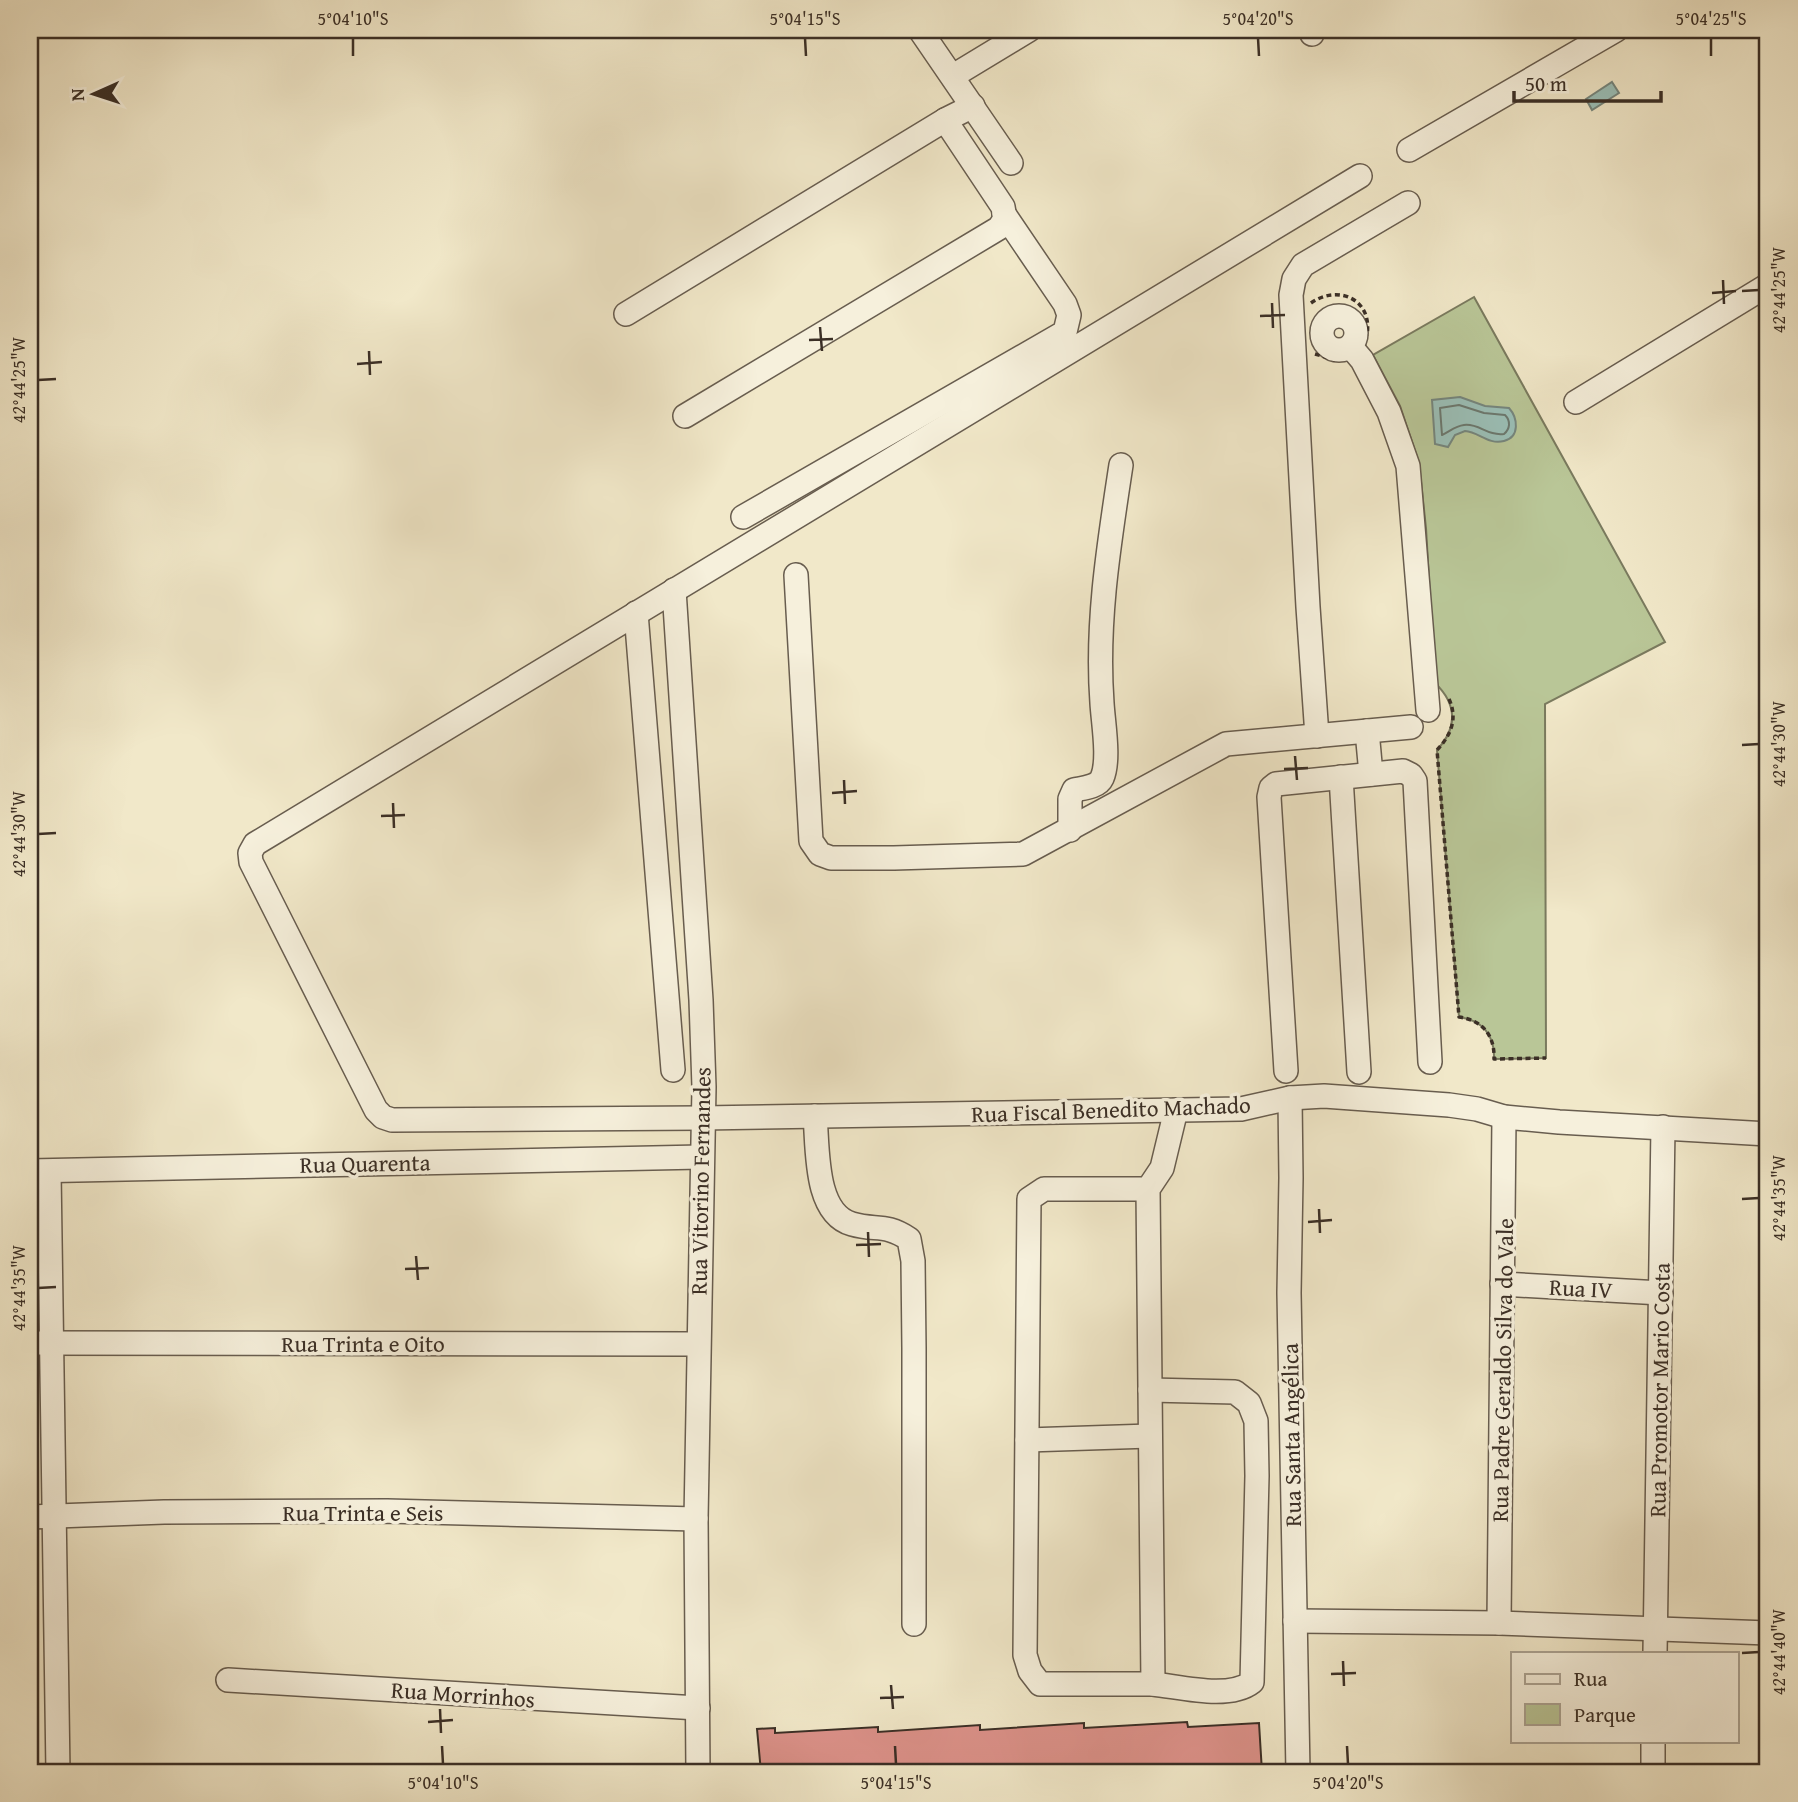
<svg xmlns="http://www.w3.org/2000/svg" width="1798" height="1802" font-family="'Gentium Book Plus',serif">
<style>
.green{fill:#b9c697;stroke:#7a7a5e;stroke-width:2}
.water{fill:#9bc0b8;stroke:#75867e;stroke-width:2}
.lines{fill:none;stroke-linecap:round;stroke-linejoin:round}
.shore{stroke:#6b786f;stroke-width:2}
.building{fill:#db9189;stroke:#3b2f26;stroke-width:2}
.minor-casing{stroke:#685d4f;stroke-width:26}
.path{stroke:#3b2f26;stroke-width:3.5;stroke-dasharray:5 3.5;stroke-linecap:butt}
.minor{stroke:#f6f0dc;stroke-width:23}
.ticks{fill:none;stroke:#3b2f26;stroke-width:2.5}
.labels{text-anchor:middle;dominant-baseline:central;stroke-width:7;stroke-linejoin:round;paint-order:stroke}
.street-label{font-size:23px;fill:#3b2f26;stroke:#f6f0dc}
.neatline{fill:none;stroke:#3b2f26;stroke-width:2.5}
.ticks-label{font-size:18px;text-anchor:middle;fill:#3b2f26}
</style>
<rect width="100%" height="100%" fill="#f1e8c9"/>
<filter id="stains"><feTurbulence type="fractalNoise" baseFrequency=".00286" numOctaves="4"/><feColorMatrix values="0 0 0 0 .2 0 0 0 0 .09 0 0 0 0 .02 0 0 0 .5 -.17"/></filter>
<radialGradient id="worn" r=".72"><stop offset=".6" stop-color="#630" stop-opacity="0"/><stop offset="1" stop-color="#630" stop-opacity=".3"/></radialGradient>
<path class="green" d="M1474,297L1665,642L1545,704L1546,1058L1494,1059C1495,1035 1482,1020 1459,1017L1437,750C1458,728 1457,704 1435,683L1426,528L1419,463L1400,406L1373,355Z"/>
<g class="water">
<polygon points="1612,82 1619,93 1592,110 1586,99"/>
<path d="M1460,397L1485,406L1509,408C1518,418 1520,437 1504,441C1488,445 1479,432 1465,431L1455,435L1448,447L1435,444L1432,400Z"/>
</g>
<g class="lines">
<path class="shore" d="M1459,405L1484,413L1505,415C1511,421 1510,429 1504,434C1487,436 1479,423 1464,425C1455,426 1449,432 1442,435L1440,408Z"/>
</g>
<polygon class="building" points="1187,1722 1188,1727 1259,1723 1262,1772 761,1772 757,1729 775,1728 775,1733 878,1727 878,1732 980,1725 980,1730 1084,1723 1084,1728"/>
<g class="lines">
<defs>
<g id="minor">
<polyline points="920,30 1011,163"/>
<polyline points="1311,30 1312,34"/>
<polyline points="953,76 1029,30"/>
<polyline points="1409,150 1616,30"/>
<polyline points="1360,176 255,844 250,853 251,862 376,1110 383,1117 392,1120 702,1118 1241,1109 1290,1098 1324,1096 1449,1105 1477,1109 1504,1117 1559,1122 1768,1134"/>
<polyline points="626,314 945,120 973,106"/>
<circle cx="1339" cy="333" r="17"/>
<polyline points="1351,347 1362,360 1389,412 1408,466 1428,710"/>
<polyline points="1576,402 1768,285"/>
<polyline points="685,416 999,228 1005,219 1003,207 945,120"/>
<polyline points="743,517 1065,332 1069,315 1065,304 1004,214"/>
<polyline points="796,575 811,841 820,854 831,858 894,858 1023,854 1226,744 1411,727"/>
<polyline points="674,590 701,1000 704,1087 696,1519 698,1772"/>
<polyline points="636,613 673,1070"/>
<polyline points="1367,731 1371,774"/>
<polyline points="1317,736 1308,607 1291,295 1294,279 1303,265 1408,203"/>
<polyline points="1341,777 1359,1072"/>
<path d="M1070,830V799L1074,790C1083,788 1098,787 1102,778C1110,760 1103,722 1102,703C1096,623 1109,544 1121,465"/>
<polyline points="1286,1071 1269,797 1271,788 1276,784 1403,771 1411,775 1415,781 1430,1062"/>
<polyline points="1290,1098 1291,1178 1289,1293 1298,1772"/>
<path d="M815,1116C818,1148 814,1213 852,1224C876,1231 885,1223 909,1239L913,1261L914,1348V1624"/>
<polyline points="30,1171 701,1157"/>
<polyline points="49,1172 58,1772"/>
<polyline points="1148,1189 1044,1189 1029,1199 1025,1655 1030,1671 1040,1684 1153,1684 1148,1189 1162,1168 1176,1110"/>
<polyline points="1502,1284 1661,1293"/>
<polyline points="30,1343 697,1344"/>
<path d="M1150,1390L1235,1392L1249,1403L1256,1421L1257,1476L1252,1682C1229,1700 1181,1687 1153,1684"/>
<polyline points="1027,1440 1150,1436"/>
<polyline points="30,1517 164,1512 387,1511 696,1519"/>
<polyline points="1295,1621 1499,1623 1768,1633"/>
<polyline points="1499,1623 1504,1117"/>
<polyline points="1655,1653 1663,1127"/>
<polyline points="228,1680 698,1708"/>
<polyline points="1653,1772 1653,1741"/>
</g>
</defs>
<use href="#minor" class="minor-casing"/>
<g class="path">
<path d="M1311,303C1338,284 1373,299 1367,335"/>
<polyline points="1315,354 1335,360"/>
<path d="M1449,699C1458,719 1451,735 1437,750L1459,1017C1482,1020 1495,1035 1494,1059L1546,1058"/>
</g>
<use href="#minor" class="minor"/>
</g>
<path class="ticks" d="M353,38V56M805,38L806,56M1258,38L1259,56M1711,38V56M1723,280L1724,304M1742,291L1759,290M1712,293L1736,291M1272,303L1273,328M1260,316L1285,315M820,327L822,351M809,340L833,339M369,351L370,375M357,364L382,362M38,380L56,379M1742,745L1759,744M1295,756L1297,780M1284,769L1308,768M844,780L845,804M832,793L857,791M393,803L394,828M381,816L405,815M38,834L56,833M1742,1199L1759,1198M1319,1209L1320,1233M1308,1222L1332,1220M868,1232L869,1257M856,1245L881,1244M416,1256L418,1280M405,1269L429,1268M38,1288L56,1287M1742,1653L1759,1652M1343,1661L1344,1686M1331,1674L1356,1673M891,1685L893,1709M880,1698L904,1697M440,1709L441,1733M428,1722L453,1720M442,1746L443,1764M895,1746L896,1764M1347,1746L1348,1764"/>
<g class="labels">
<g class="street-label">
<text transform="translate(1111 1109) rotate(-2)">Rua Fiscal Benedito Machado</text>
<text transform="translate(365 1163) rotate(-1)">Rua Quarenta</text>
<text transform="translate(700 1181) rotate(-89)">Rua Vitorino Fernandes</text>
<text transform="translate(1581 1288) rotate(3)">Rua IV</text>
<text x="363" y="1343">Rua Trinta e Oito</text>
<text transform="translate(1502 1370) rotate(-89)">Rua Padre Geraldo Silva do Vale</text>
<text transform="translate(1659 1390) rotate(-89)">Rua Promotor Mario Costa</text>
<text transform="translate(1291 1435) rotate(-91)">Rua Santa Angélica</text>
<text x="363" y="1512">Rua Trinta e Seis</text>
<text transform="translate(463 1694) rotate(4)">Rua Morrinhos</text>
</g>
</g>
<rect width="1798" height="1802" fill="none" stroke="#f1e8c9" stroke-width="77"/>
<rect x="1511" y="1652" width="228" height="91" fill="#f6f0dc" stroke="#aba393" stroke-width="2"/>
<rect x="1525" y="1674" width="35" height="10" fill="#f6f0dc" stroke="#aba393" stroke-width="2"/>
<text x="1574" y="1686" font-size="21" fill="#3b2f26">Rua</text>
<rect x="1525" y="1704" width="35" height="21" fill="#b9c697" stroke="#aba393" stroke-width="2"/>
<text x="1574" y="1722" font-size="21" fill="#3b2f26">Parque</text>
<g transform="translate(94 94) rotate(267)" stroke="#f6f0dc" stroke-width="5" paint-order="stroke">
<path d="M0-5L12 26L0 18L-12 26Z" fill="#3b2f26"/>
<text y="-10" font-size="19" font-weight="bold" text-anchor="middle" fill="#3b2f26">N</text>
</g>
<path d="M1514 91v10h147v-10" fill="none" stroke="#3b2f26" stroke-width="3.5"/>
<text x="1525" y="91" font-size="21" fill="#3b2f26" stroke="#f6f0dc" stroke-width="5" paint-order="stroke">50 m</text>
<rect x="38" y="38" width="1721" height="1726" class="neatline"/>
<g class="ticks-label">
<text x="353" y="25">5°04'10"S</text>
<text x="805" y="25">5°04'15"S</text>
<text x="1258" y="25">5°04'20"S</text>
<text x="1711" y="25">5°04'25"S</text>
<text transform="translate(1779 290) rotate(-90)" y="6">42°44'25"W</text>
<text transform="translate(19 380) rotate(-90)" y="6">42°44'25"W</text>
<text transform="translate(1779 744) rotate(-90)" y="6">42°44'30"W</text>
<text transform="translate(19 834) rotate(-90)" y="6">42°44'30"W</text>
<text transform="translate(1779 1198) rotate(-90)" y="6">42°44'35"W</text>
<text transform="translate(19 1288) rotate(-90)" y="6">42°44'35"W</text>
<text transform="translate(1779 1652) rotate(-90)" y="6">42°44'40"W</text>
<text x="443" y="1789">5°04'10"S</text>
<text x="896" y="1789">5°04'15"S</text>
<text x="1348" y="1789">5°04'20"S</text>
</g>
<rect width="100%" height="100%" filter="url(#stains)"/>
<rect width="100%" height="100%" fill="url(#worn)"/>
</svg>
